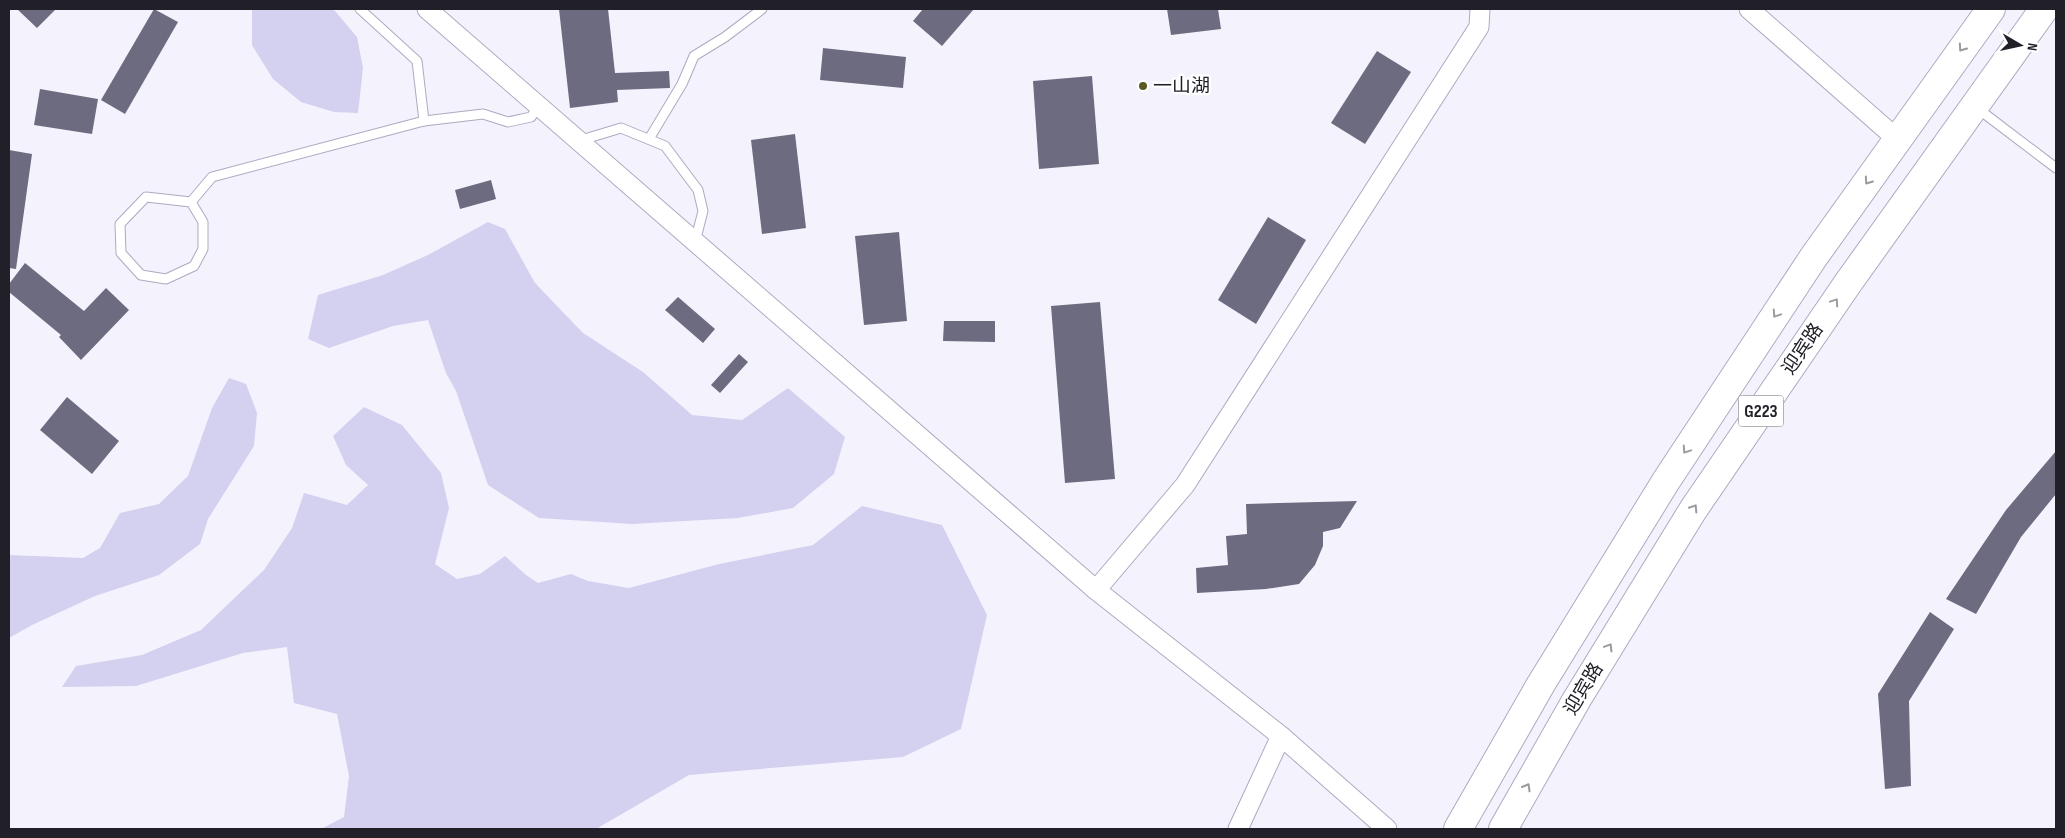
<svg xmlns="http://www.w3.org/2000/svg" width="2065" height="838" font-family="'Sofia Sans Condensed','Noto Sans SC',sans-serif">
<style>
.water{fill:#d3d0f0}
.building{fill:#6d6b7f}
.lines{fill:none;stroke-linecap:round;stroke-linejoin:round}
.service-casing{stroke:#acaac0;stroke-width:11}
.minor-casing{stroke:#acaac0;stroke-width:21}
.trunk-casing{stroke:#acaac0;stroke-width:30}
.service{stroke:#fff;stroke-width:9}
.minor{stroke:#fff;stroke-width:19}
.trunk{stroke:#fff;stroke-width:28}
.oneway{stroke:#9b9b9f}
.poi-dot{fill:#5b5926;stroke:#fff;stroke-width:2}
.labels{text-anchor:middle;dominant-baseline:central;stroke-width:4.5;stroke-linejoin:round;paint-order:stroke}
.shield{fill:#fff;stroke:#646369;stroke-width:1}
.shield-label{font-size:18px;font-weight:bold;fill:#212029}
.poi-label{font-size:19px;fill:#212029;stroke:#fff;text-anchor:start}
.street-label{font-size:19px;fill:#212029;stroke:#fff}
</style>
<rect width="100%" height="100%" fill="#f4f3fd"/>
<g class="water">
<polygon points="252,9 331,9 335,11 357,37 363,68 358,113 334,112 301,102 273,79 252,45"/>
<polygon points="488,222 505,229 535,283 583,333 643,372 692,415 742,420 788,388 845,437 834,474 793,508 738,518 632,524 539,518 488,485 456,391 446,373 428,320 393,326 329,348 308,339 318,295 383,275 428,255"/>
<polygon points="229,378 246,384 257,413 254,446 208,519 200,544 159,575 95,596 32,625 9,638 9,555 83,558 100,548 120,513 159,504 188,476 212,408"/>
<polygon points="364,407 402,425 441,473 449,508 435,564 457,579 480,574 505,556 526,575 538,583 571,574 588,581 629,588 719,564 813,545 862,506 942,525 987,615 961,729 903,757 689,775 596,829 321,829 344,817 349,776 337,714 294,703 287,647 243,653 136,686 62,687 76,666 142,655 201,630 264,570 292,528 304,493 347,505 368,485 346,465 333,436"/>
</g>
<g class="building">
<polygon points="17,9 56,9 37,28"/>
<polygon points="154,9 178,22 125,114 101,100"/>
<polygon points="559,9 608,9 615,73 669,71 670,88 617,90 618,102 570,108"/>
<polygon points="923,9 974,9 942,46 913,21"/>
<polygon points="1167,9 1218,9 1221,29 1171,35"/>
<polygon points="823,48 906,57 903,88 820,80"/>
<polygon points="1377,51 1411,72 1365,144 1331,123"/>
<polygon points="1092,76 1099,164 1039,169 1033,81"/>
<polygon points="40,89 98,99 92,134 34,125"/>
<polygon points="795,134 806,228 762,234 751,140"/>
<polygon points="9,150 32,154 16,269 9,268"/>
<polygon points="491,180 496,199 460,209 455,190"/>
<polygon points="1268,217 1306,240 1256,324 1218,300"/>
<polygon points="899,232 907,321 864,325 855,236"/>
<polygon points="25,263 84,311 106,288 129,310 81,360 59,337 61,335 9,292 9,284"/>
<polygon points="678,297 715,329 703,343 665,310"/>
<polygon points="1100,302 1115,479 1065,483 1051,306"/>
<polygon points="944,321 995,321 995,342 943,341"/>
<polygon points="739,354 748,362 720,393 711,385"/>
<polygon points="67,397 119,441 92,474 40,430"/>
<polygon points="2056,451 2056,494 2021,537 1976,614 1946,599 2006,510"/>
<polygon points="1357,501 1340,528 1323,532 1323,546 1315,565 1299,584 1266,589 1197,593 1196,568 1228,565 1226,536 1247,534 1246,504"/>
<polygon points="1930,612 1954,629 1909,701 1911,786 1885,789 1878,694"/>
</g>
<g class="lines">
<defs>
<g id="service">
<polyline points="1977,108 2056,168"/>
<polyline points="424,121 483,114 508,122 531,117 538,107"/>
<polyline points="649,139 682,84 694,56 725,37 762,9"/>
<polyline points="578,141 621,128 665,146 698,190 703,211 695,242"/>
<polygon points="146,197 191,202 203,222 203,249 194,266 166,279 141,275 121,253 120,224"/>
<polyline points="191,202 212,177 424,121 417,61 360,9"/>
</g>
<g id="minor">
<polyline points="427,9 1096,590 1281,736 1387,829"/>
<polyline points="1749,9 1897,139"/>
<polyline points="1096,590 1185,485 1479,27 1480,9"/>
<polyline points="1238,829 1281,736"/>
</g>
<g id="trunk">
<polyline points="1458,829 1541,684 1666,481 1813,258 1991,9"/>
<polyline points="1503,829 1577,699 1693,510 1848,283 2044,9"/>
</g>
</defs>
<use href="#service" class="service-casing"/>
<use href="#minor" class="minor-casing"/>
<use href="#trunk" class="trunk-casing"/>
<use href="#service" class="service"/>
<use href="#minor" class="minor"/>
<use href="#trunk" class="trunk"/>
</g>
<defs><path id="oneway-chevron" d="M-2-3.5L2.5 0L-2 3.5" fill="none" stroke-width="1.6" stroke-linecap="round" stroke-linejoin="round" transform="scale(1.25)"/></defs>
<g class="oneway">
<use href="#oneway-chevron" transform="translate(1962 48) rotate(125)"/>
<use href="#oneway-chevron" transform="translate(1868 181) rotate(125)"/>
<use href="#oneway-chevron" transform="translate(1835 302) rotate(-56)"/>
<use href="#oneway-chevron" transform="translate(1776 314) rotate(124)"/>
<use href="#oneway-chevron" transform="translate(1686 450) rotate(124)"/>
<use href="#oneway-chevron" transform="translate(1694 508) rotate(-57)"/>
<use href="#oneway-chevron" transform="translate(1609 647) rotate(-59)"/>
<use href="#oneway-chevron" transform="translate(1527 787) rotate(-60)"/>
</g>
<circle class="poi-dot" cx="1143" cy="86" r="5"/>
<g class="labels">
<rect class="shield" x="1738.5" y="395.5" width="45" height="31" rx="4"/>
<g class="shield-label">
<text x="1761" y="411">G223</text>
</g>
<g class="poi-label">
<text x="1153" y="86">一山湖</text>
</g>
<g class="street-label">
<text transform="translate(1803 349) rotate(-56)">迎宾路</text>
<text transform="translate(1584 689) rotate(-59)">迎宾路</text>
</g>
</g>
<rect width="2065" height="838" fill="none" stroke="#212029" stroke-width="20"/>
<g transform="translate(2020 45) rotate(99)" stroke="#ffffff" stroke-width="4" paint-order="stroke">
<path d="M0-4L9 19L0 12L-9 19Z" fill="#212029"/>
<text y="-8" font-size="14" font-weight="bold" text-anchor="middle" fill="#212029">N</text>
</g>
</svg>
